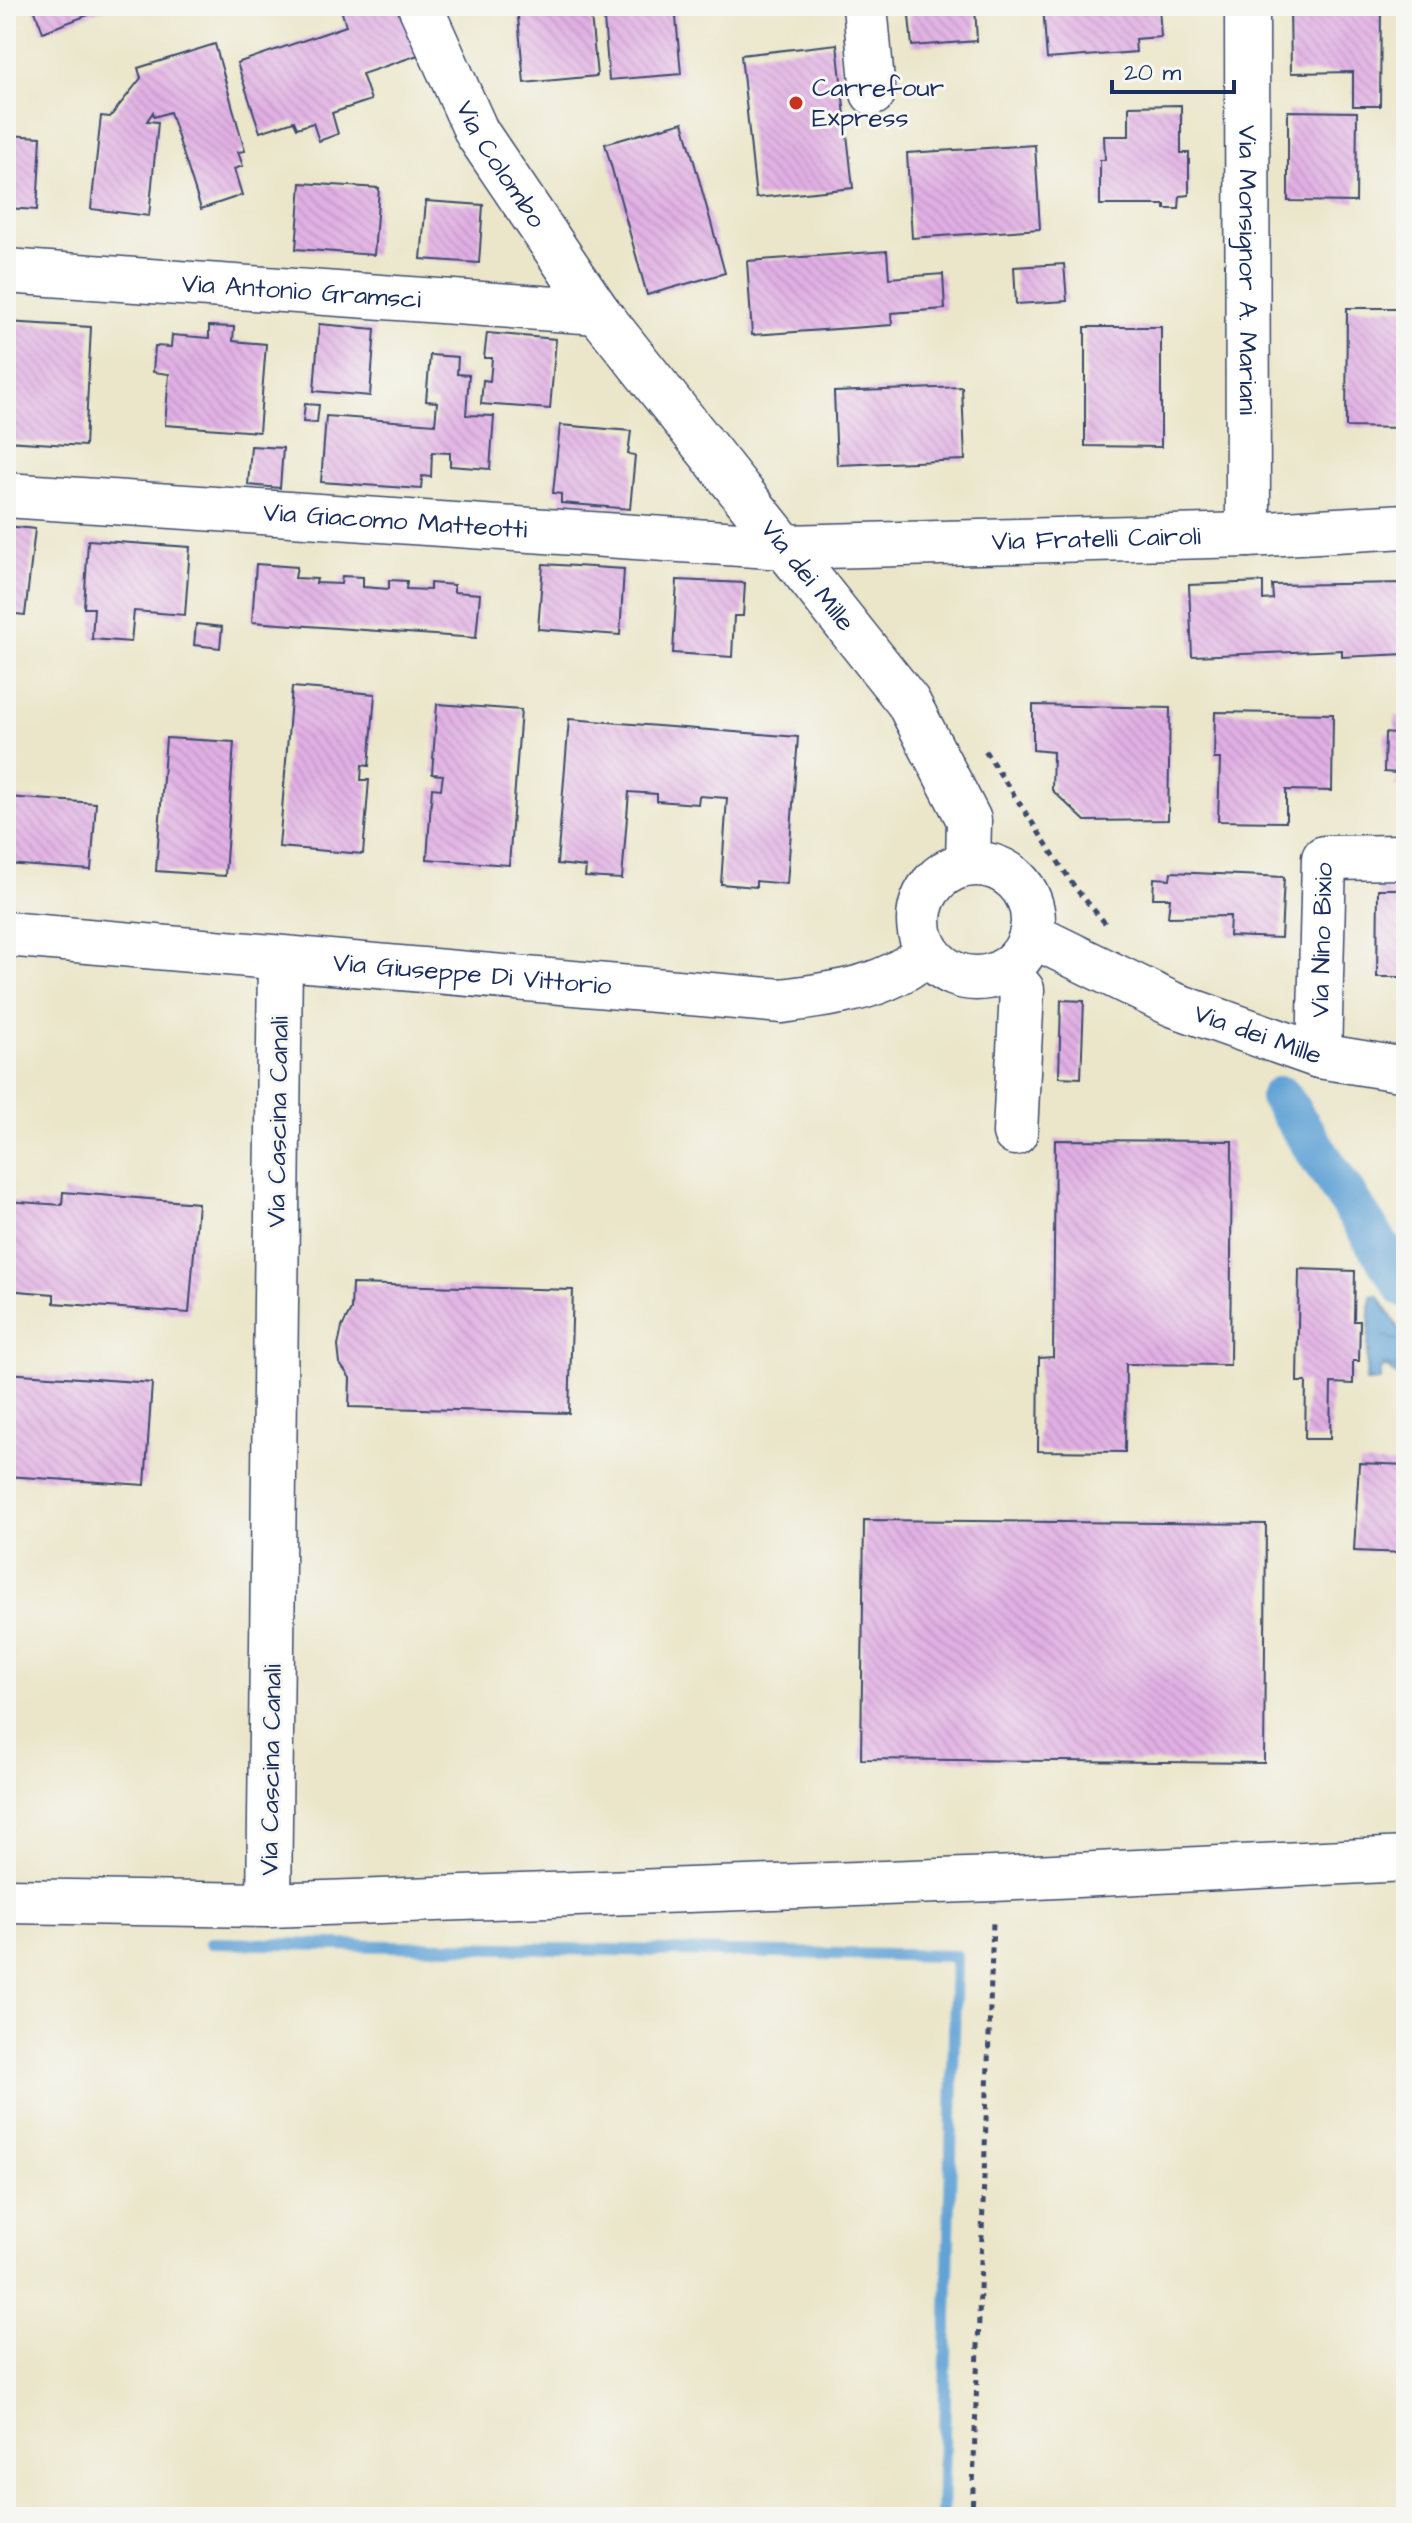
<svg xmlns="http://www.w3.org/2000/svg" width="1412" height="2523" font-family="'Architects Daughter',sans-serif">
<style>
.water{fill:url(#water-ripples);stroke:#3e699a;stroke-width:2}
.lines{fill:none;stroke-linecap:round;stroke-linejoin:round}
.stream{stroke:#62a3d5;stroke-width:12}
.canal{stroke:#62a3d5;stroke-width:42}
.building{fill:url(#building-back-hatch)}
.minor-casing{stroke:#3a4a6e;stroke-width:47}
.path{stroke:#3a4a6e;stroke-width:5;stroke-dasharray:6 6;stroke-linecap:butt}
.minor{stroke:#fff;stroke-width:44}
.poi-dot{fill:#c8321e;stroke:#f6f6f2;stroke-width:3}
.labels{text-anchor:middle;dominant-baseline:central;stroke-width:6;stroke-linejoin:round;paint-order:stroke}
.poi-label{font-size:26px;fill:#1b2f5e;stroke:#f6f6f2;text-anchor:start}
.street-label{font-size:26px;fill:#1b2f5e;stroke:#f6f6f2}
</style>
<defs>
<pattern id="water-ripples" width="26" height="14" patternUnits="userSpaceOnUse" patternTransform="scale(2)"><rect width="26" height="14" fill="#62a3d5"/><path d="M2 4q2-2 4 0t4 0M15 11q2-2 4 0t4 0" fill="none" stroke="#5085b0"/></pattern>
<pattern id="building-back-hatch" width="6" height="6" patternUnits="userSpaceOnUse" patternTransform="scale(2)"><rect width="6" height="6" fill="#e1afe3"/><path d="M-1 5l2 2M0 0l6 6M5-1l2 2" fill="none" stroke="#c097c5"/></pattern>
</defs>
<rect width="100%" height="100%" fill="#f6f6f2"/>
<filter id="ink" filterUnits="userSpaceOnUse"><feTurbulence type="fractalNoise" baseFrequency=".0125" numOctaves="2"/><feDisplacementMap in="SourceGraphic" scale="16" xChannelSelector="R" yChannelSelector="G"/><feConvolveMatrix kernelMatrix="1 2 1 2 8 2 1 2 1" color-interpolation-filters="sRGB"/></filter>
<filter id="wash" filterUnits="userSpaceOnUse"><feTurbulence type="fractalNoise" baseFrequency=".006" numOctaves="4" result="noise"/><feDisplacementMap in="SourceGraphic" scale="32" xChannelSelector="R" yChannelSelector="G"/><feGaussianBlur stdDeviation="1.8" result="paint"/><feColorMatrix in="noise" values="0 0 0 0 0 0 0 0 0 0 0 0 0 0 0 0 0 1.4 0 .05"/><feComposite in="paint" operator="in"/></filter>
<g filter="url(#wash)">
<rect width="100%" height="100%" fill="#ebe6c9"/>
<polygon class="water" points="1378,1295 1406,1341 1406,1384 1387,1367 1381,1368 1380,1381 1366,1382 1371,1296"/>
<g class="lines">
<polyline class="stream" points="211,1943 956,1956 942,2517"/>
<polyline class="canal" points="1281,1097 1406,1288"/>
</g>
<g id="blocks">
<g class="building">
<polygon points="33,6 112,6 43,32"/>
<polygon points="340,6 406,6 421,54 362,74 371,100 332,113 338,134 319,141 313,123 297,128 294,121 260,132 237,63 346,26"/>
<polygon points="517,6 590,6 597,76 524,83"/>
<polygon points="603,6 675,6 681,74 609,80"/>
<polygon points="908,6 975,6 977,41 912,46"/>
<polygon points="1043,6 1159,6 1161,37 1135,39 1136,52 1047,59"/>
<polygon points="1290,6 1381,6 1380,106 1353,106 1353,72 1291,73"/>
<polygon points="215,44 245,151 238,152 243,166 234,169 242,195 201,209 170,112 154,117 153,112 147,121 158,122 149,216 91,209 101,116 110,117 141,78 138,68"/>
<polygon points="837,44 853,188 756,198 741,55"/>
<polygon points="1181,105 1181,153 1189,153 1189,195 1180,196 1179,209 1165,209 1165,205 1100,205 1100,160 1105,160 1104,136 1129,136 1129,106"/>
<polygon points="1288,111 1357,112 1356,202 1288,201"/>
<polygon points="683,122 725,273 647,295 605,144"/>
<polygon points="6,135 41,137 37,210 6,208"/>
<polygon points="1035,145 1040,229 912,238 907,153"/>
<polygon points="301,183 379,188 374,255 296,249"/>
<polygon points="426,201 483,205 479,263 421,259"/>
<polygon points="887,251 889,278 943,274 945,309 891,313 892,325 752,335 747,261"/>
<polygon points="1064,264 1067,301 1016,304 1014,267"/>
<polygon points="1347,308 1406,308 1406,428 1346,427"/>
<polygon points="6,322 91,327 85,446 6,441"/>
<polygon points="319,324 375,329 370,396 314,391"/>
<polygon points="209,326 234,327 233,341 266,344 259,432 165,425 169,374 153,372 155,346 171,347 172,335 209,338"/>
<polygon points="1085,327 1161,327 1161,447 1085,446"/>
<polygon points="487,333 556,339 550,409 481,404 483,380 490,381 492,358 484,358"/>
<polygon points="430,355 458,357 457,374 469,375 466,415 494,416 490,469 450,466 450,453 432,452 431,477 422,476 421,489 321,482 326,416 435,424 437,402 426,401"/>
<polygon points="962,387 965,460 837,465 834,392"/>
<polygon points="305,404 319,405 317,423 303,422"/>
<polygon points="560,425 631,431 628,454 635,455 630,509 561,503 561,494 553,493"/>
<polygon points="251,446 283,448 280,488 248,485"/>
<polygon points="6,526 35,529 25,615 6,613"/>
<polygon points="88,540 190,547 185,615 134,611 131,642 92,639 94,608 84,608"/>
<polygon points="256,564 297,567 295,578 317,579 316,583 341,584 342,576 363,577 363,587 389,589 389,580 407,581 406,589 430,590 430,583 454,585 454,592 480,594 476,638 252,622"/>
<polygon points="543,564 624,569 620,635 538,629"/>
<polygon points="677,580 745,583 743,616 734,616 732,657 673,653"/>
<polygon points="1263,582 1263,600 1273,599 1272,585 1406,583 1406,654 1342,657 1342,650 1192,656 1189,585"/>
<polygon points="196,624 222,627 220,648 194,645"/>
<polygon points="292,687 375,694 369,766 362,765 361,780 369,780 363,854 279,847"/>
<polygon points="437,704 521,710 509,865 427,859 432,788 441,789 443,775 432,774"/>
<polygon points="1033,705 1170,708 1168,820 1085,821 1052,790 1053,752 1033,750"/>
<polygon points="1215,712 1333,714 1332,791 1286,790 1286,822 1218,821 1220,759 1214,759"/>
<polygon points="1395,716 1406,717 1406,786 1396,786 1397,773 1384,772 1385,733 1395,734"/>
<polygon points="569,719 798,737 787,884 756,881 756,887 721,884 727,798 699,796 698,804 657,801 657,794 629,792 622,879 585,877 586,867 557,864"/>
<polygon points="166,738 234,742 225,876 156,871"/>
<polygon points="6,797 96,803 91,870 6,864"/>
<polygon points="1171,872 1284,877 1281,938 1229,936 1230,916 1168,917 1170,898 1153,898 1154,878 1170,879"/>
<polygon points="1378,889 1406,889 1406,977 1377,977"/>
<polygon points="1061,1000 1084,1001 1081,1078 1059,1077"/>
<polygon points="1055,1140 1232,1141 1230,1365 1126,1364 1125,1452 1038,1451 1039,1358 1053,1357"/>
<polygon points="63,1192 198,1203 189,1313 54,1303 54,1294 6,1290 6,1201 62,1205"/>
<polygon points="1299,1269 1355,1271 1354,1321 1360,1321 1359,1361 1353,1361 1353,1384 1331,1383 1330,1439 1305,1439 1306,1382 1297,1382"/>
<polygon points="352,1284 573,1290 569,1413 349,1407 350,1378 340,1364 338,1346 342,1327 351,1310"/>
<polygon points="6,1373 152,1383 145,1485 6,1476"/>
<polygon points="1359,1463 1406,1465 1406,1553 1354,1551"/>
<polygon points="864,1520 1266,1524 1264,1763 861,1759"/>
</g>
</g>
</g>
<g filter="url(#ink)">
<use href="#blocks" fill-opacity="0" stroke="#3a4a6e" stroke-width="2"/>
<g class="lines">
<defs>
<g id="minor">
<path id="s1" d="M420,6L477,133L598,312L908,702L969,820L968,864"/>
<polyline points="865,6 873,93"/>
<path id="s2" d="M1247,6L1248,535"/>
<path id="s3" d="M6,271L598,312"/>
<path id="s4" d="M6,495L785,547L1248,535L1406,526"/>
<circle cx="976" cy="921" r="57"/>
<path id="s5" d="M6,934L782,1001C833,994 888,989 927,952"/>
<path id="s6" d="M1031,935L1172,1004L1319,1056L1406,1070"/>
<polyline points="280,958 269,1905 994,1879 1406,1859"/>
<polyline points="1005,970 1022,990 1015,1133"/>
<path id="s7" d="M1319,1056L1324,858L1406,857"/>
<polyline points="6,1901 269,1905"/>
</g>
</defs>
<use href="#minor" class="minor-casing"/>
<g class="path">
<polyline points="985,751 1076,889 1105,923"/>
<polyline points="972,2517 993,1922"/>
</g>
<use href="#minor" class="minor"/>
</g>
</g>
<circle class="poi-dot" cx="796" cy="103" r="8"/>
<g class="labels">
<g class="poi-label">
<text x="812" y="88">Carrefour<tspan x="812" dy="30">Express</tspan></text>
</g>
<g class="street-label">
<text stroke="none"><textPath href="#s1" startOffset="178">Via Colombo</textPath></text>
<text stroke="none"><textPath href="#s2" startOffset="264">Via Monsignor A. Mariani</textPath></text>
<text stroke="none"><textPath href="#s3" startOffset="296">Via Antonio Gramsci</textPath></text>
<text stroke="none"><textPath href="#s4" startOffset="390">Via Giacomo Matteotti</textPath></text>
<text stroke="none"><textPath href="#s4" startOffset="1092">Via Fratelli Cairoli</textPath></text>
<text stroke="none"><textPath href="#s1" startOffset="692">Via dei Mille</textPath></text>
<text stroke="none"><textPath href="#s7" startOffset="116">Via Nino Bixio</textPath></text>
<text stroke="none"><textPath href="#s5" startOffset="468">Via Giuseppe Di Vittorio</textPath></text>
<text stroke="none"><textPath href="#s6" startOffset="248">Via dei Mille</textPath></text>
<text transform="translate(278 1122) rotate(-89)">Via Cascina Canali</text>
<text transform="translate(271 1770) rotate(-89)">Via Cascina Canali</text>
</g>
</g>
<rect width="1412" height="2523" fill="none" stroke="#f6f6f2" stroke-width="32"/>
<path d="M1112 80v12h122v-12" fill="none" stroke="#1b2f5e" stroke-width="4"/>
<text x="1124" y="80" font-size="24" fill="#1b2f5e" stroke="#f6f6f2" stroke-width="6" paint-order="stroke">20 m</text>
</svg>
